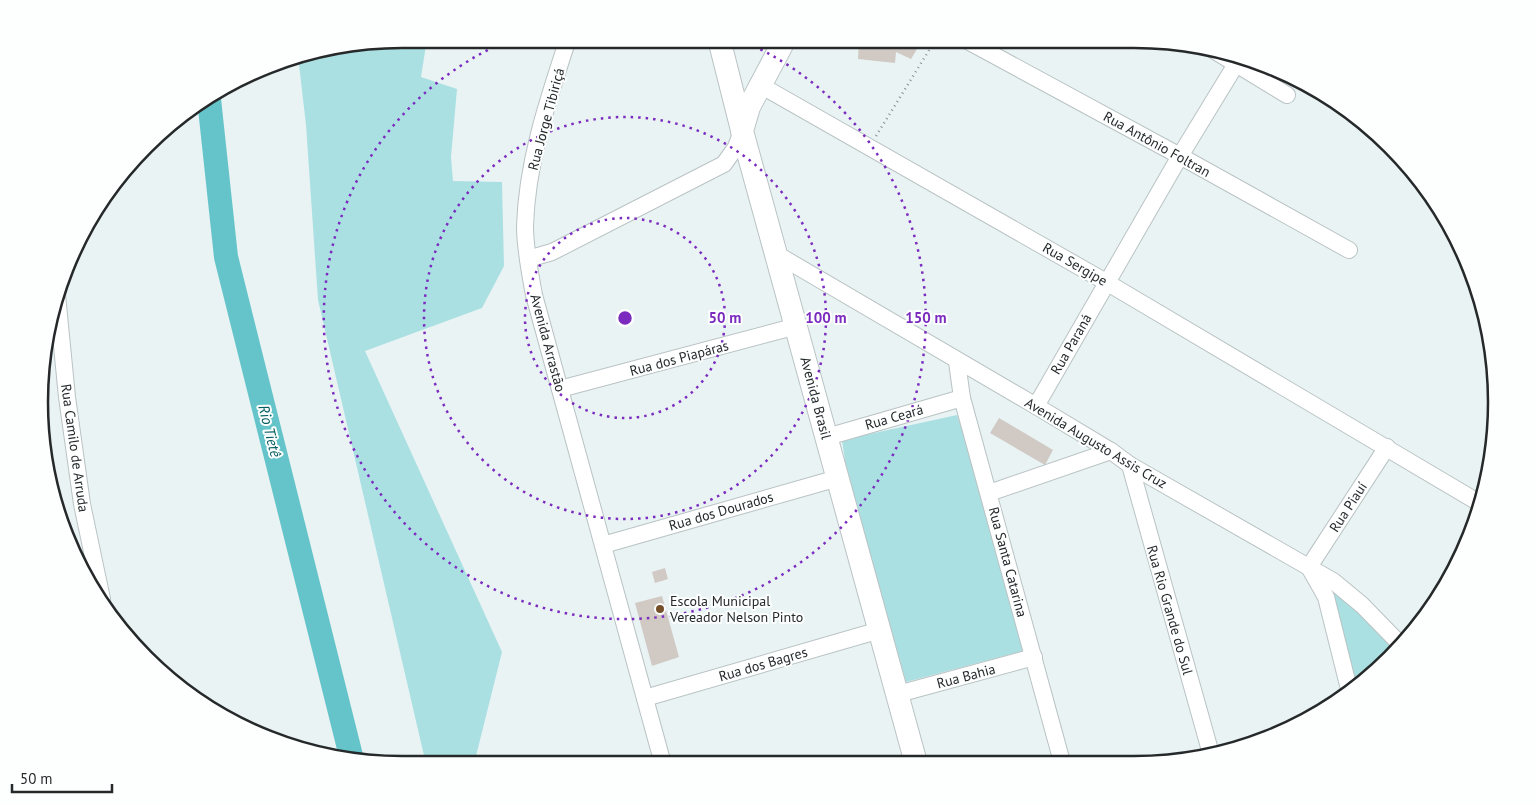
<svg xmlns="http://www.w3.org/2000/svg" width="1535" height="804" font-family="'PT Sans',sans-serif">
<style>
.green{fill:#abe0e3}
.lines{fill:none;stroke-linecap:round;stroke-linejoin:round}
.river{stroke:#65c4c9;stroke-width:24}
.building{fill:#d0c9c4}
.street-casing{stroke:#bac3c4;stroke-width:18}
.secondary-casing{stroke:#bac3c4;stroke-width:24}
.path{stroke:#899091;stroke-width:2.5;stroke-dasharray:1 4;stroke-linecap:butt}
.street{stroke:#fff;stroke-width:16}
.secondary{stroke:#fff;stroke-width:22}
.ring{fill:none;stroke:#7b2cbf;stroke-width:2.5;stroke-dasharray:2.5 5}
.poi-dot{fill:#744f2a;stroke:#fdffff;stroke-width:2}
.labels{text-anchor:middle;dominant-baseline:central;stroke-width:4;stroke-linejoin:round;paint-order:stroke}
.street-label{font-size:14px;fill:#26292a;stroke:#fdffff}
.poi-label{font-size:14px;fill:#26292a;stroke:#fdffff;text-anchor:start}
.water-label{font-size:15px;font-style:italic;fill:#035b60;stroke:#fdffff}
.rim{fill:none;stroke:#26292a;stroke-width:2.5}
.centre{fill:#7b2cbf;stroke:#fdffff;stroke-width:2.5}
.ring-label{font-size:15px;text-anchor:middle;font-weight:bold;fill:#7b2cbf;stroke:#fdffff;stroke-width:4;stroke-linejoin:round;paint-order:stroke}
</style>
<rect width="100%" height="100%" fill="#e9f3f4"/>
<g class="green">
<polygon points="402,39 427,39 421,77 457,89 451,157 453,181 502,182 504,266 482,308 365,351 502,652 474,764 426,764 318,300 306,125 298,56"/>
<polygon points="957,415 984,495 1026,650 906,682 847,474 842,440"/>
<polygon points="1330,590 1348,600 1397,650 1354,690"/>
</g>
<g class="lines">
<polyline class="river" points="209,99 226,257 352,760"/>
</g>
<g class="building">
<polygon points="901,39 923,39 911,59 896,52 895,63 858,59 859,40 898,44"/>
<polygon points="999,418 1053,450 1045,465 990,433"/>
<polygon points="665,568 668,579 655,583 652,572"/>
<polygon points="662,596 679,657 652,666 635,603"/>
</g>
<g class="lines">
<defs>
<g id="street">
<path d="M568,39C548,100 527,161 525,226C525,249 530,273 534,295L663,764"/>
<polyline points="964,39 1180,156 1349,250"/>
<polyline points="1210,48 1287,95"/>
<polyline points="760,85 1106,282 1481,504"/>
<polyline points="778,255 1036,406 1111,451 1130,465 1333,581 1362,605 1402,646"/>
<polyline points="528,259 552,252 724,164 736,147 742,131"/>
<polyline points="57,295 67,397 82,504 102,599"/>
<polyline points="957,362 962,398 1062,762"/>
<polyline points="560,389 797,326"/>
<polyline points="1036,406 1180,156 1241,56"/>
<polyline points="827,437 962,398"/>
<polyline points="1130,465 1211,754"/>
<polyline points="989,493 1111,451"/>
<polyline points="603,545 838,478"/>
<polyline points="1350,693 1326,597 1309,567 1387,447"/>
<polyline points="898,694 1034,657"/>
<polyline points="645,698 880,630"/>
</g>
<g id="secondary">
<polyline points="719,39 742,130"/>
<polyline points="785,39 749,107 742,131 916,763"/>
</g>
</defs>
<use href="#street" class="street-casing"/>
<use href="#secondary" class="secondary-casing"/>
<polyline class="path" points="876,136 936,39"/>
<use href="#street" class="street"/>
<use href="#secondary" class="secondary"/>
</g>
<g class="ring">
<circle cx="625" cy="318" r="100"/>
<circle cx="625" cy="318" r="201"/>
<path d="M740 40A301 301 0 1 1 512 39"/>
</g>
<circle class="poi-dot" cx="660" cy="609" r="5"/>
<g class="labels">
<g class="street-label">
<text transform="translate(546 119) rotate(-75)">Rua Jorge Tibiriçá</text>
<text transform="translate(1157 144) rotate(29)">Rua Antônio Foltran</text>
<text transform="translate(1075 264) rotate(30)">Rua Sergipe</text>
<text transform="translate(548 343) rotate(75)">Avenida Arrastão</text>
<text transform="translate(1071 344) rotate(-60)">Rua Paraná</text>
<text transform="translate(679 358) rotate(-15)">Rua dos Piapáras</text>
<text transform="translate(816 398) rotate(75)">Avenida Brasil</text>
<text transform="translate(894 417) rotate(-16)">Rua Ceará</text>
<text transform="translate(1096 443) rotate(31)">Avenida Augusto Assis Cruz</text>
<text transform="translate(75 448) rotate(82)">Rua Camilo de Arruda</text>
<text transform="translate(1348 507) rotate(-57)">Rua Piauí</text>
<text transform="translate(721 511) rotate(-16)">Rua dos Dourados</text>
<text transform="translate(1008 562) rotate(75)">Rua Santa Catarina</text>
<text transform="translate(1170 610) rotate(74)">Rua Rio Grande do Sul</text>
<text transform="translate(763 664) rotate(-16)">Rua dos Bagres</text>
<text transform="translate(966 676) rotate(-15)">Rua Bahia</text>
</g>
<g class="poi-label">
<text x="670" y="601">Escola Municipal<tspan x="670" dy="16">Vereador Nelson Pinto</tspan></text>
</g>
<g class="water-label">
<text transform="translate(270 431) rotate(76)">Rio Tietê</text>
</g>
</g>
<path d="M0 0H1535V804H0ZM402 48H1134A354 354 0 0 1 1488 402V402A354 354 0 0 1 1134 756H402A354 354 0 0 1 48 402V402A354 354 0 0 1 402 48Z" fill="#fdffff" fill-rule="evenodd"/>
<path class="rim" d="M402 48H1134A354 354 0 0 1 1488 402V402A354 354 0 0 1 1134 756H402A354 354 0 0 1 48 402V402A354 354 0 0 1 402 48Z"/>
<circle cx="625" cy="318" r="8" class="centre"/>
<g class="ring-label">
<text x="725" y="323">50 m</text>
<text x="826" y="323">100 m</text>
<text x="926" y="323">150 m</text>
</g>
<path d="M12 784v8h100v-8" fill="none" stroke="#26292a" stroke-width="2.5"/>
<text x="20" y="784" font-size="15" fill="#26292a" stroke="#fdffff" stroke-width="4" paint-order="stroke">50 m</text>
</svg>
